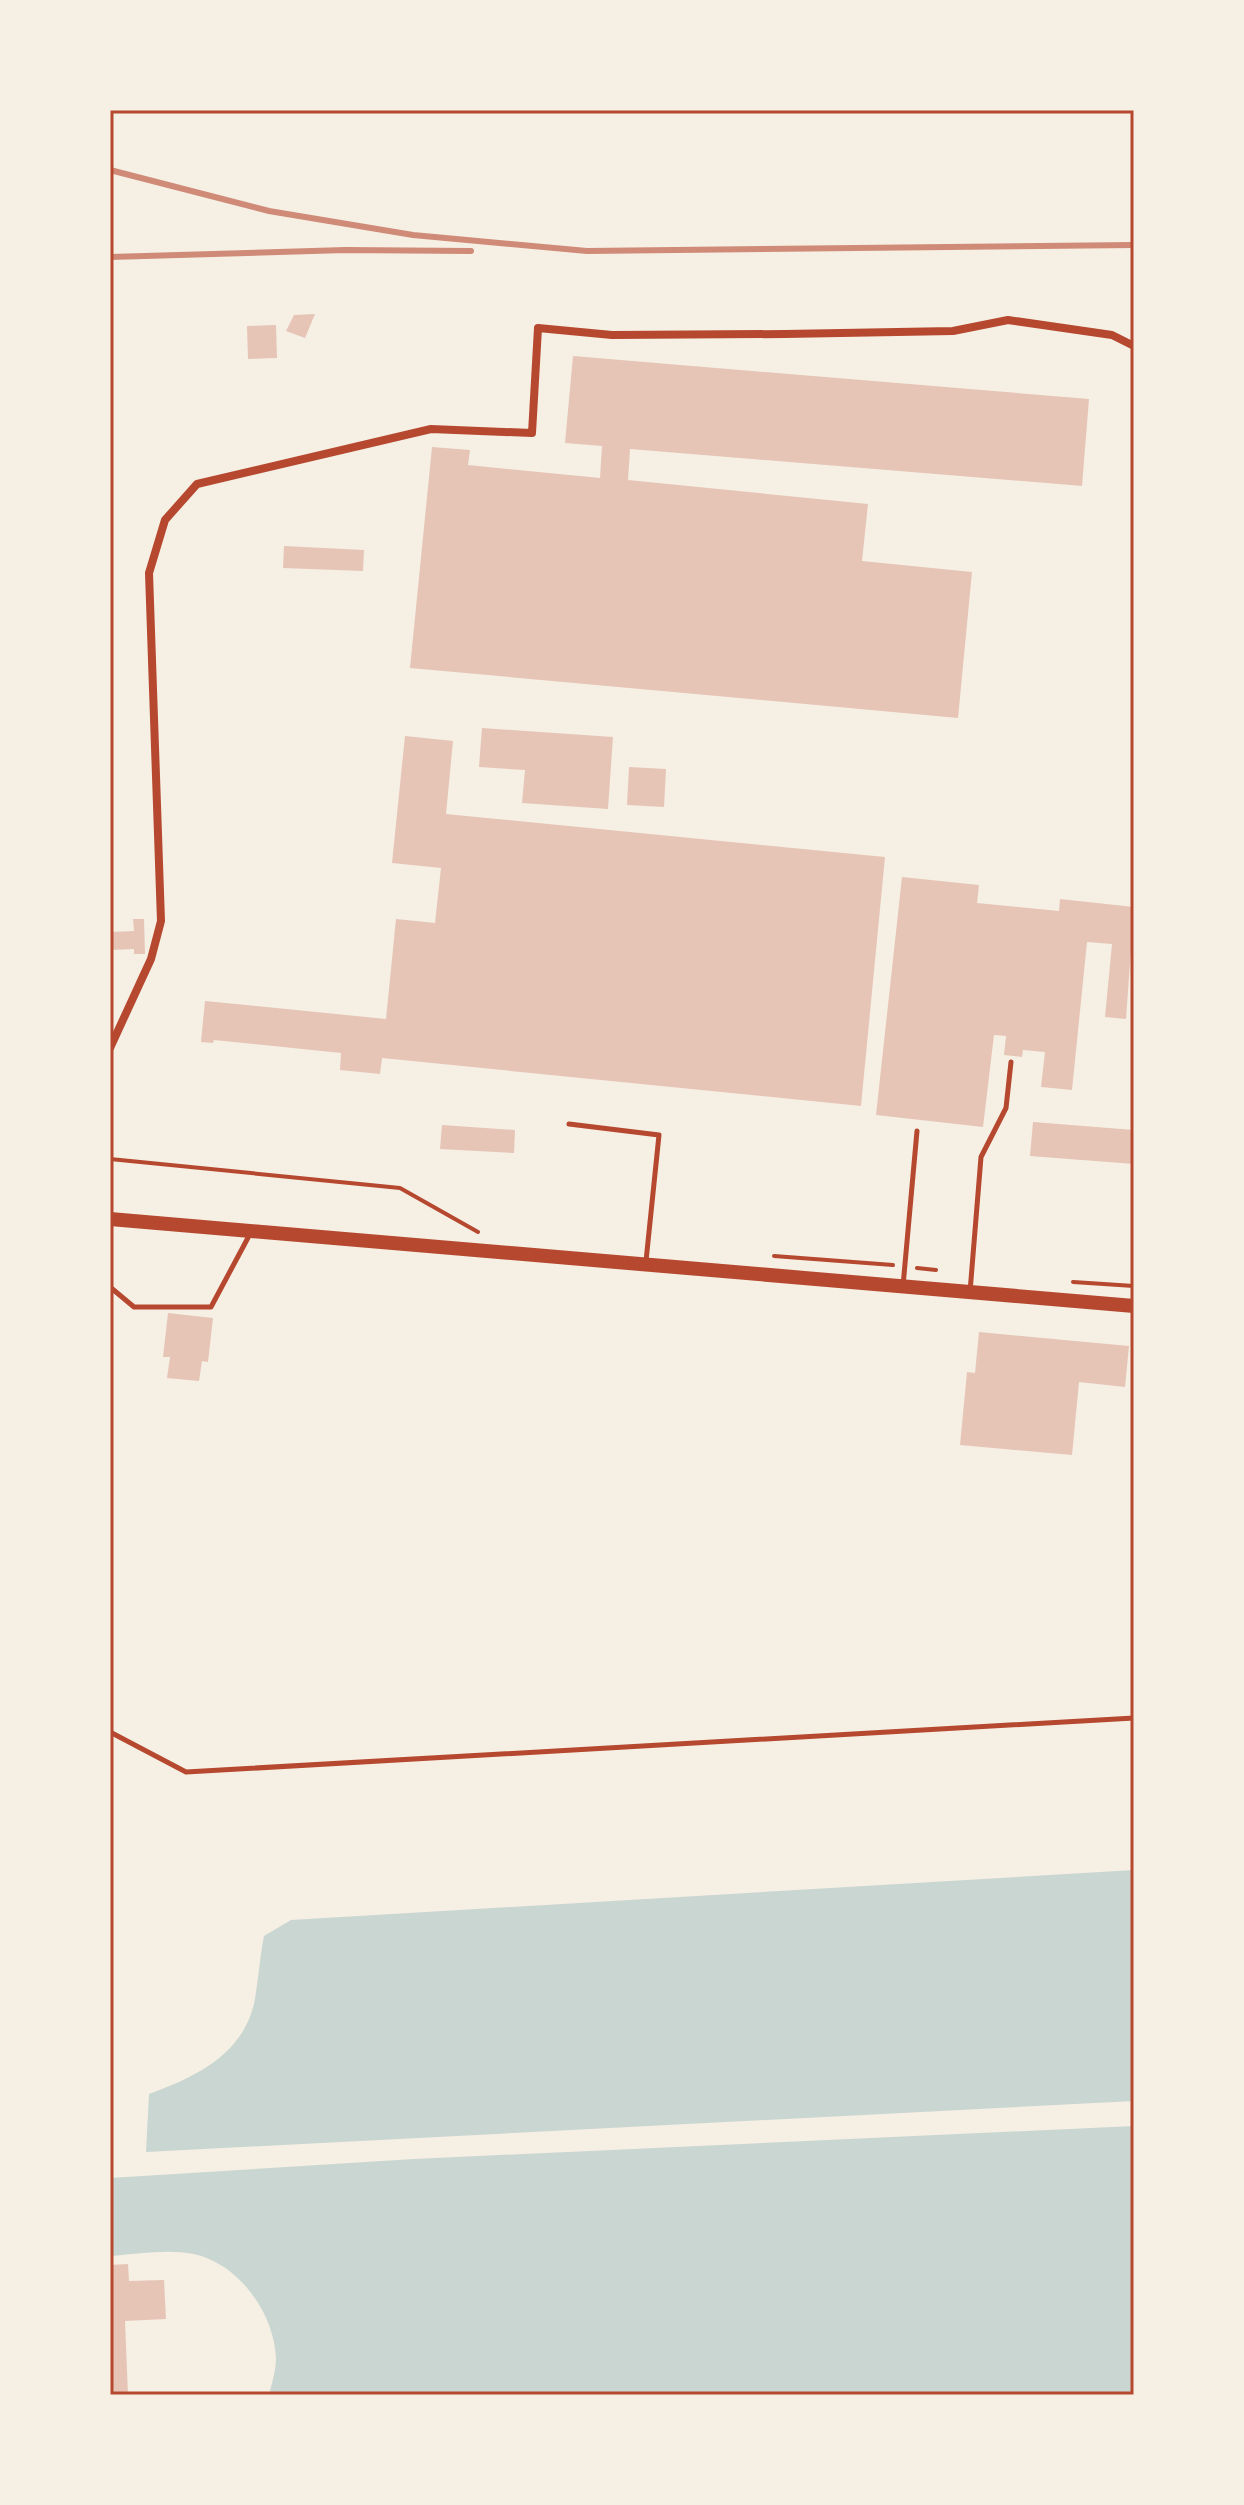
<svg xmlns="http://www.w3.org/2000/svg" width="1244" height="2505" font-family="Mulish,sans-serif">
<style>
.water{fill:#c9d6d2}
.building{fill:#e6c5b7}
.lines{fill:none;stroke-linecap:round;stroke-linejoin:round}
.path{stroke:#b5482f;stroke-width:4}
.service{stroke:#b5482f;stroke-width:5}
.minor{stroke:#b5482f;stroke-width:8}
.secondary{stroke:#b5482f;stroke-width:14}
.rail{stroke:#cf8b77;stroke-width:6}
.neatline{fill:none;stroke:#b5482f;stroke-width:3}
</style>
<rect width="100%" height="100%" fill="#f6efe4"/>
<g class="water">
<path d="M1134,1870V2101L146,2152L149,2094C198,2076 249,2052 256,1992C259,1973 260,1956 264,1936L291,1920Z"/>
<path d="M1134,2126V2395H269C272,2383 276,2370 276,2358C274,2314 241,2267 198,2255C172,2248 137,2254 110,2256V2178L414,2159Z"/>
</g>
<g class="building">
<polygon points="315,314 305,338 286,331 294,315"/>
<polygon points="276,325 277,358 248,359 247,326"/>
<polygon points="573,356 1089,399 1082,486 630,449 628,480 868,504 862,561 972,572 958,718 410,668 432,447 470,450 468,465 600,478 602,446 565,443"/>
<polygon points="284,546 364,550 363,571 283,568"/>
<polygon points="482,728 613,737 608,809 522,803 525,770 479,767"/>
<polygon points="405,736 453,741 446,814 885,857 861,1106 382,1058 380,1074 340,1070 341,1053 214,1040 213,1043 201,1042 205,1001 386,1019 396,919 435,923 441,868 392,863"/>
<polygon points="629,767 666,769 664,807 627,805"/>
<polygon points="902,877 979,885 977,903 1059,911 1060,899 1134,907 1126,1019 1105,1017 1112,944 1087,942 1072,1090 1041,1087 1045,1052 1023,1050 1022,1057 1004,1055 1006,1036 994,1035 983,1127 876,1115"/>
<polygon points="133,919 144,919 145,954 134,954 134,949 110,950 110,932 134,931"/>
<polygon points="1033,1122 1134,1130 1134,1164 1030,1156"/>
<polygon points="442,1125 515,1130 514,1153 440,1149"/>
<polygon points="168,1313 213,1318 208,1362 202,1361 199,1381 167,1378 170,1357 163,1357"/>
<polygon points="979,1332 1129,1346 1125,1387 1079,1382 1072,1455 960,1445 967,1372 975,1373"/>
<polygon points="128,2264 129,2281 164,2280 166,2319 125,2321 128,2395 110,2395 110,2265"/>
</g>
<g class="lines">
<g class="path">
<polyline points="110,1159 400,1188 478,1232"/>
<polyline points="774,1256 893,1265"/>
<polyline points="917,1268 936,1270"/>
<polyline points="1073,1282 1134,1286"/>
</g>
<g class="service">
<polyline points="569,1124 659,1135 646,1261"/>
<polyline points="903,1286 917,1131"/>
<polyline points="110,1287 134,1307 211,1307 250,1234"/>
<polyline points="970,1292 981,1157 1006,1108 1011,1062"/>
<polyline points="110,1732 186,1772 1134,1718"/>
</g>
<polyline class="minor" points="110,1048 151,959 161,921 149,573 165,520 197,484 431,429 532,433 538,328 612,335 785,334 953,331 1008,320 1112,335 1134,346"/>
<polyline class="secondary" points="110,1219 1134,1306"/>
<g class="rail">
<polyline points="110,170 269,211 413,235 587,251 1134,245"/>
<polyline points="110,257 345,250 471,251"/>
</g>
</g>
<rect width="1244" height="2505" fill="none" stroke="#f6efe4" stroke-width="224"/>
<rect x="112" y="112" width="1020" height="2281" class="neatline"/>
</svg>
